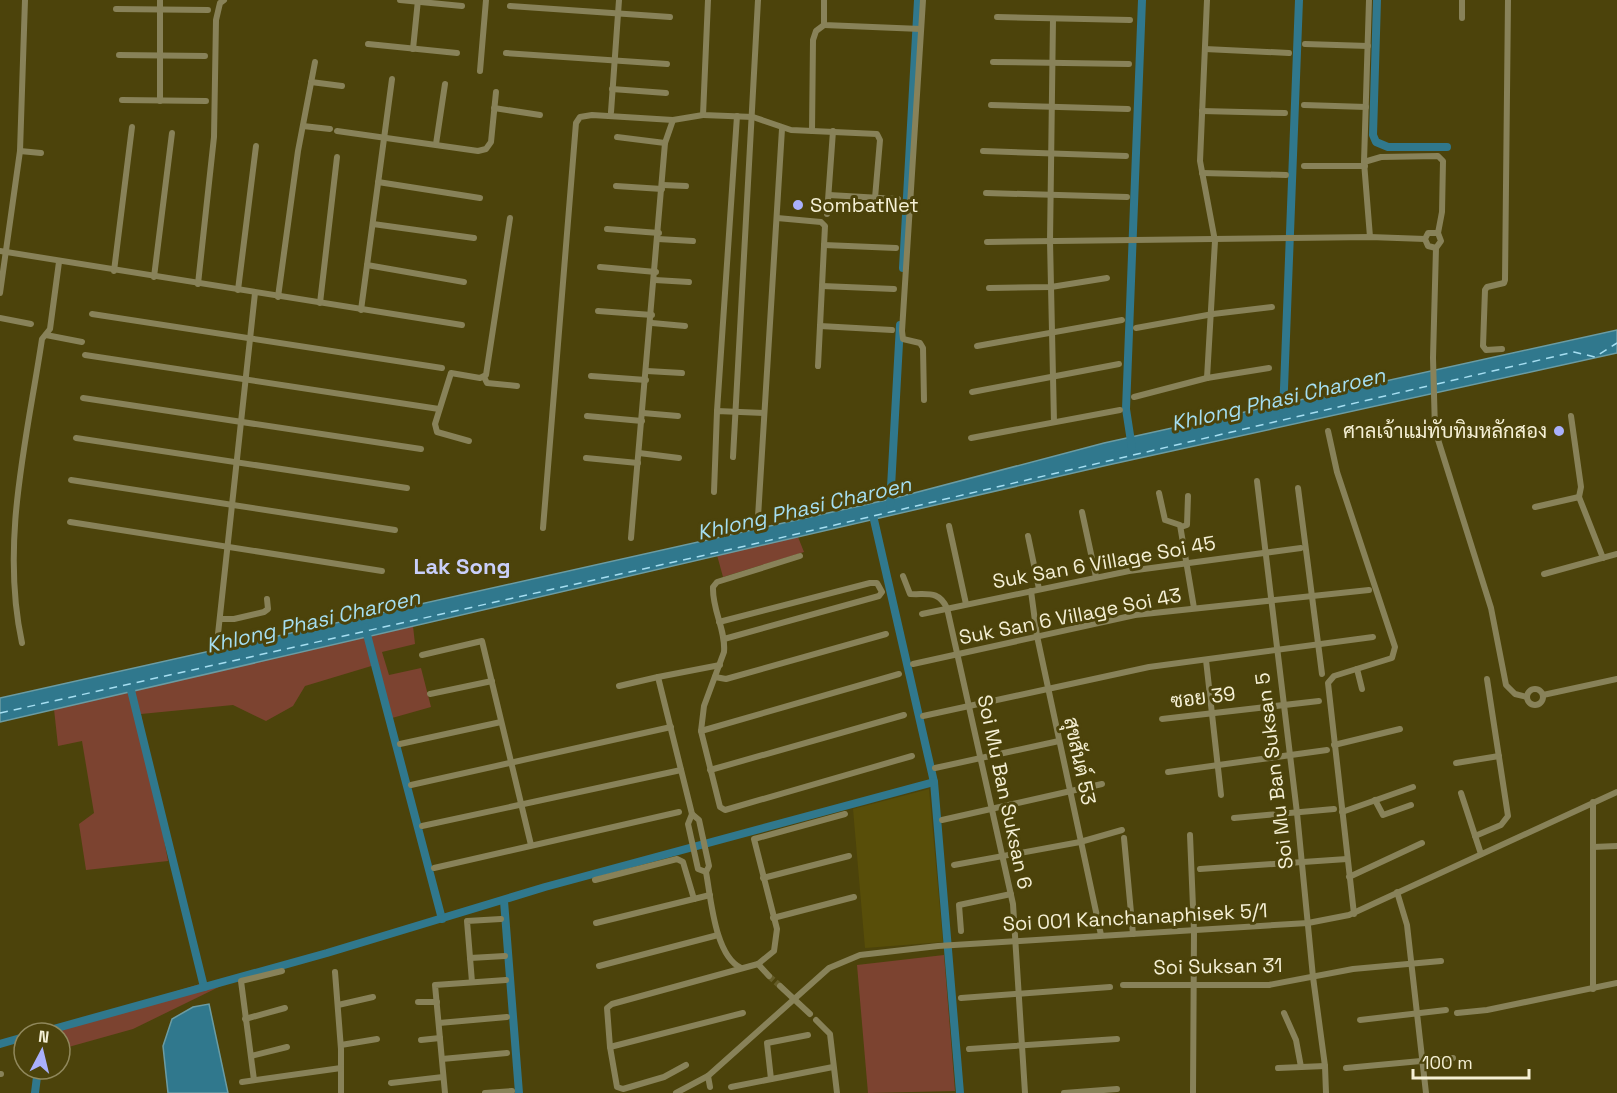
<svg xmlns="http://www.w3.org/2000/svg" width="1617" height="1093" font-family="'Space Grotesk',Sarabun,sans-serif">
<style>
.built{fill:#584e09}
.green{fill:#7c4330}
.water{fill:#30788d;stroke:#6b9ca3;stroke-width:1.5}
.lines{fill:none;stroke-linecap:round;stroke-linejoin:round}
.canal{stroke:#30788d;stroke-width:8}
.ferry{stroke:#a5def1;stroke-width:1.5;stroke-dasharray:8 6;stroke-linecap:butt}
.minor-tunnel{stroke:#655d29;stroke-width:6;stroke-dasharray:6 3;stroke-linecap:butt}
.minor{stroke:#888259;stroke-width:6}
.poi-dot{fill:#a9b0fc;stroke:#4c430b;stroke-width:2}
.labels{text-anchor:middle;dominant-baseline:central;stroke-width:6;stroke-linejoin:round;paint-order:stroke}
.poi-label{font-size:20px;fill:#f5f0d5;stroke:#4c430b;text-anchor:start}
.street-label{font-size:20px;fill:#f5f0d5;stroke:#4c430b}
.water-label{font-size:21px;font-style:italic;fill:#a5def1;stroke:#4c430b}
.quarter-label{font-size:22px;font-weight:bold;fill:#c9cffa;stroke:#4c430b}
</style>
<rect width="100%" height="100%" fill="#4c430b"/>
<polygon class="built" points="929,789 943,942 865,948 853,809"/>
<g class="green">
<polygon points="798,537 804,552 723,577 717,555"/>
<polygon points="413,626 415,644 382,652 389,675 421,668 431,707 392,718 378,664 305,686 293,706 266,721 233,705 141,714 168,861 86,870 79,824 94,813 82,741 58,746 54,709"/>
<polygon points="944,955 955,1091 868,1093 857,965"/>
<polygon points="200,984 225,984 133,1029 65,1048 60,1061 60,1033 38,1033"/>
</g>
<g class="water">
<polygon points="1617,330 1617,353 1108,465 0,722 0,698 895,498 1104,443"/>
<polygon points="209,1004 228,1093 168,1093 163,1046 172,1019 193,1007"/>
</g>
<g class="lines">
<g class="canal">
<polyline points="1377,0 1373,135 1376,142 1388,147 1447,147"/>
<polyline points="903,268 918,0"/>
<polyline points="1283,414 1299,0"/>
<polyline points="1132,448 1126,409 1142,0"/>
<polyline points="890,505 900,325"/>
<polyline points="872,511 934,782 960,1093"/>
<polyline points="365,627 442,919"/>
<polyline points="129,682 204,987"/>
<polyline points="504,901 519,1093"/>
<polyline points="39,1033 327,953 545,887 934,782"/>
<polyline points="0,1044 24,1037"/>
<polyline points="35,1093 38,1069"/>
</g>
<g class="ferry">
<polyline points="1437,384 1574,352 1595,357 1617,343"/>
<polyline points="0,713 741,547 1432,385"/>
</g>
<polyline class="minor-tunnel" points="769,976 780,986"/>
<g class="minor">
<polyline points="160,0 160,101"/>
<polyline points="400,0 462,6"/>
<polyline points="708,0 703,115 753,117 791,130 877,134 880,140 875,198"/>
<polyline points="824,0 824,25 921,29"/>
<polyline points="923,0 902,331 903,339 920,343 923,348 924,400"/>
<polyline points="1369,0 1364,162 1370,237"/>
<polyline points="1462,0 1462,18"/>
<polyline points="510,6 670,17"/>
<polyline points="116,9 208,10"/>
<polyline points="997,17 1130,20"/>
<polyline points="1053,19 1050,241 1054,422"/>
<polyline points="368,44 457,53"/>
<polyline points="1305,44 1368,46"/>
<polyline points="413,49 418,0"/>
<polyline points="1205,49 1289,53"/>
<polyline points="506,53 667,64"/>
<polyline points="119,55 205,56"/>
<polyline points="993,62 1129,64"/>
<polyline points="480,71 486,0"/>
<polyline points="311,82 342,86"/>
<polyline points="612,89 666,93"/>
<polyline points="122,100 206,101"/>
<polyline points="991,105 1128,109"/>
<polyline points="1304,105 1366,107"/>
<polyline points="494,108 540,115"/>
<polyline points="1202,111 1285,113"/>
<polyline points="611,112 619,0"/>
<polyline points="303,126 330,129"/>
<polyline points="337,131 478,151 486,149 491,142 496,92"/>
<polyline points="812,131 813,40 816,31 824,25"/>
<polyline points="617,137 665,143"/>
<polyline points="436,144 445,84"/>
<polyline points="20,151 41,153"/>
<polyline points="983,151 1126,156"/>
<polyline points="1364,162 1381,157 1438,156 1443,161 1442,212 1438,233 1441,241 1436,248 1433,358 1435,430 1491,608 1506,685 1515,694 1527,697"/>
<polyline points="1304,166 1365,166"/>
<polyline points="1202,173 1286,175"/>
<polyline points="378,182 480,198"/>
<polyline points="663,185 686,186"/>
<polyline points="616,186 662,189"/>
<polyline points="986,193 1127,197"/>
<polyline points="829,195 898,199"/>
<polyline points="827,214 833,131"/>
<polyline points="777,218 821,222 825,226 818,366"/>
<polyline points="373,224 474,238"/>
<polyline points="607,229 659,233"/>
<polyline points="658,239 693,241"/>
<polyline points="987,242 1370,237 1425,239"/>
<polyline points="824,245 896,248"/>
<polyline points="1436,248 1428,246 1425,239 1428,233 1438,233"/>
<polyline points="0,251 462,325"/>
<polyline points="367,265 464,282"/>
<polyline points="600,267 656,272"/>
<polyline points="114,271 132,127"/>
<polyline points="154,277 172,133"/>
<polyline points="655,280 689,282"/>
<polyline points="198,284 214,137 216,20 220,3 224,0"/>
<polyline points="822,286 894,289"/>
<polyline points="989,288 1051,287 1107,278"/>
<polyline points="238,290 256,146"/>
<polyline points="0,293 20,151 25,0"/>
<polyline points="278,297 298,151 315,62"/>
<polyline points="320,303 337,157"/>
<polyline points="361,310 392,79"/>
<polyline points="598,311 652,315"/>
<polyline points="92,314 442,368"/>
<polyline points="0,318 31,324"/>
<polyline points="652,323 685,326"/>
<polyline points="820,326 892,330"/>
<polyline points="1136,328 1213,314 1272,307"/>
<polyline points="46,335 82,342"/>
<polyline points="977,346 1122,320"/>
<polyline points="1502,349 1486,350 1483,346 1485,290 1487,287 1504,283 1505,280 1508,0"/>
<polyline points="85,355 439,409"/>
<polyline points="647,371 682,373"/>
<polyline points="591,376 646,380"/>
<polyline points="484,377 487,383 517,386"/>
<polyline points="1207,378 1215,241 1200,161 1207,0"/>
<polyline points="972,392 1119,364"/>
<polyline points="1134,397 1207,378 1269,368"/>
<polyline points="83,398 421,449"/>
<polyline points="717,411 737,116"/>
<polyline points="643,413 678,416"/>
<polyline points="587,416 642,421"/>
<polyline points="1571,416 1581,487 1579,497"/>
<polyline points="1328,431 1337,472 1395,647 1392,658 1334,676 1328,683 1354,914"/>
<polyline points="76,438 407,488"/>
<polyline points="971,438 1120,410"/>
<polyline points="469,441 437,432 435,424 451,373 480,378 486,375 510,218"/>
<polyline points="639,453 679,458"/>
<polyline points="733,457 758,0"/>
<polyline points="586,458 638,463"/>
<polyline points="71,480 395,530"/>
<polyline points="1257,481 1297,813 1313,977 1325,1066 1326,1093"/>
<polyline points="1298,488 1322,674"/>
<polyline points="714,492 717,411 764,413"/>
<polyline points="1159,493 1165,520 1180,525 1194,608"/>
<polyline points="1535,507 1579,497 1603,558"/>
<polyline points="1082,512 1096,577"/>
<polyline points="758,517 782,129"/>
<polyline points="70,522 382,571"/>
<polyline points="949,526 966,604"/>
<polyline points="1181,527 1187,525 1188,496"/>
<polyline points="543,528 576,123 580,117 592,115 673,120"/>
<polyline points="1028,536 1039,589"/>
<polyline points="631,538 665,143 673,120 703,115"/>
<path d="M800,556L717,582L713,587C712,610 726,630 724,652L704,706L701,731L720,807L725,810L912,756"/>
<polyline points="1544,574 1617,554"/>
<path d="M903,576L910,594C928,595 938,590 947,608L1013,904L1025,1093"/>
<polyline points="1031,591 1037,636 1101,935"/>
<polyline points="922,614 1129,571 1301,548"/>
<polyline points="220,619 234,619 264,612 268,609 267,599"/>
<polyline points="719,622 870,583 877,583 882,592 879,596 724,639"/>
<polyline points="218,634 255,293"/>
<path d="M22,643C0,542 27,439 42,339L50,329L59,262"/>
<polyline points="422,655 482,641 531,845"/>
<polyline points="1206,660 1221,795"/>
<polyline points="913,664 1135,615 1369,590"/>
<polyline points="1357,669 1362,689"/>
<polyline points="715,677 726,679 886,634"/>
<polyline points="619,686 658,677"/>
<circle cx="1535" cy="697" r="8"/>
<polyline points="430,694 492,681"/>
<polyline points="1543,695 1617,679"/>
<polyline points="923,716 1149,667 1373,637"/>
<polyline points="1162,719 1319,701"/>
<polyline points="701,731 899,674"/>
<polyline points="400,744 501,722"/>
<polyline points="1334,745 1400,729"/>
<polyline points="1456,763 1499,756"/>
<polyline points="935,768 1059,741"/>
<polyline points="710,770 904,715"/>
<polyline points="1168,772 1327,750"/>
<polyline points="411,785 671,727"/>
<polyline points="1461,793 1481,854"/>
<polyline points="1375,800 1383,815 1411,805"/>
<polyline points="1593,802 1593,989"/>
<polyline points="1342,812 1413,787"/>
<polyline points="692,814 658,677 720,665"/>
<polygon points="692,814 699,820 709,866 706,872 698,869 688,824"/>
<polyline points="1234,818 1334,809"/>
<polyline points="942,820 1102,784"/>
<polyline points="422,826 681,770"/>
<polyline points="1190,835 1194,931 1193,1093"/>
<polyline points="1475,836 1501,825 1508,816 1487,679"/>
<polyline points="1124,838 1133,934"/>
<polyline points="1593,847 1617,846"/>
<polyline points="954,865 1080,842 1122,830"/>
<polyline points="434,868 679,812"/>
<polyline points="1200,869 1347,859"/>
<path d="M706,872C711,899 715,956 741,968"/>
<polyline points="1349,877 1422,843"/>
<polyline points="763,878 849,856"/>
<polyline points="595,880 677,859 683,862 694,899"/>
<polyline points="1397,892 1407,925 1426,1093"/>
<polyline points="773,918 854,897"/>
<polyline points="596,923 710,895"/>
<polyline points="961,931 959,905 1011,894"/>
<polyline points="470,958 505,956"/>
<polyline points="599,966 718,935"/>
<polyline points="335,972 341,1049 341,1093"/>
<polyline points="769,976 758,964 774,951 777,929 754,839 845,814"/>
<polyline points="472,982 467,921 501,919"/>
<polyline points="1123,985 1269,985 1353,969 1441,961"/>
<polyline points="780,986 810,1014"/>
<polyline points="961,998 1110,987"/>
<polyline points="418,1002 437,1002"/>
<polyline points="338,1005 373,997"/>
<polyline points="1284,1013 1296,1040 1301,1067"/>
<polyline points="1457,1013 1487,1010 1617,983"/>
<polyline points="245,1019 285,1008"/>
<polyline points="816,1020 830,1034 837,1093"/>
<polyline points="1360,1020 1446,1010"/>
<polyline points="439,1023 507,1017"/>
<polyline points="421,1040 440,1038"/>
<polyline points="341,1045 377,1039"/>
<polyline points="610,1047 743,1013"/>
<polyline points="969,1049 1117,1039"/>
<polyline points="251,1056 287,1047"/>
<polyline points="442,1059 507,1053"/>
<polyline points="686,1065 664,1077 623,1089 617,1087 610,1047 607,1008 612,1004 758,964"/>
<polyline points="1278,1068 1325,1066"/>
<polyline points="1346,1068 1453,1058"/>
<polyline points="0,1074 1,1074"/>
<polyline points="708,1076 710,1087"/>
<polyline points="771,1079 767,1043 808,1035"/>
<polyline points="254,1080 241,981 282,971"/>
<polyline points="242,1082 341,1068"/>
<polyline points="391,1083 443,1077"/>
<polyline points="731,1087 833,1067"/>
<polyline points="445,1093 435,985 506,980"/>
<polyline points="485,1093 512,1091"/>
<polyline points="676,1093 708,1076 829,968 860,955 938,946 1308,923 1349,915 1617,792"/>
<polyline points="1064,1093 1117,1089"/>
</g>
</g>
<g class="poi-dot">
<circle cx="798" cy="205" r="6"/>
<circle cx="1559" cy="431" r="6"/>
</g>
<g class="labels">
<g class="poi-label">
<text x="810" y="205">SombatNet</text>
<text x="1547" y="431" text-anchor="end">ศาลเจ้าแม่ทับทิมหลักสอง</text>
</g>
<g class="street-label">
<text transform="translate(1104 562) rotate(-10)">Suk San 6 Village Soi 45</text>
<text transform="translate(1070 616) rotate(-11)">Suk San 6 Village Soi 43</text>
<text transform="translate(1203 697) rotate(-7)">ซอย 39</text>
<text transform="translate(1080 761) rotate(78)">สุขสันต์ 53</text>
<text transform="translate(1274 771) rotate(-97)">Soi Mu Ban Suksan 5</text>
<text transform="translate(1005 792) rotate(78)">Soi Mu Ban Suksan 6</text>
<text transform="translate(1135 917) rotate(-3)">Soi 001 Kanchanaphisek 5/1</text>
<text transform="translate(1218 966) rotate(-1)">Soi Suksan 31</text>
</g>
<g class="water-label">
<text transform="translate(1278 399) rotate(-13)">Khlong Phasi Charoen</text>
<text transform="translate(804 508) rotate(-13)">Khlong Phasi Charoen</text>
<text transform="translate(313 621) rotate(-13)">Khlong Phasi Charoen</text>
</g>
<g class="quarter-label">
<text x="462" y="566">Lak Song</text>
</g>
</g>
<g transform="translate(42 1051) rotate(7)"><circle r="28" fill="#4c430b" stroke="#90885c" stroke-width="1.5"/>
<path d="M0-4.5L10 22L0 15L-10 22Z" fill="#a9b0fc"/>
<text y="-9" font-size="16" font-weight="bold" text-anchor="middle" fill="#f5f0d5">N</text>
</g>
<path d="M1413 1069v9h116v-9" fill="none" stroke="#f5f0d5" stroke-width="3"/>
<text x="1422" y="1069" font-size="18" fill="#f5f0d5" stroke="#4c430b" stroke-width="4.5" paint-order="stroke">100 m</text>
</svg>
